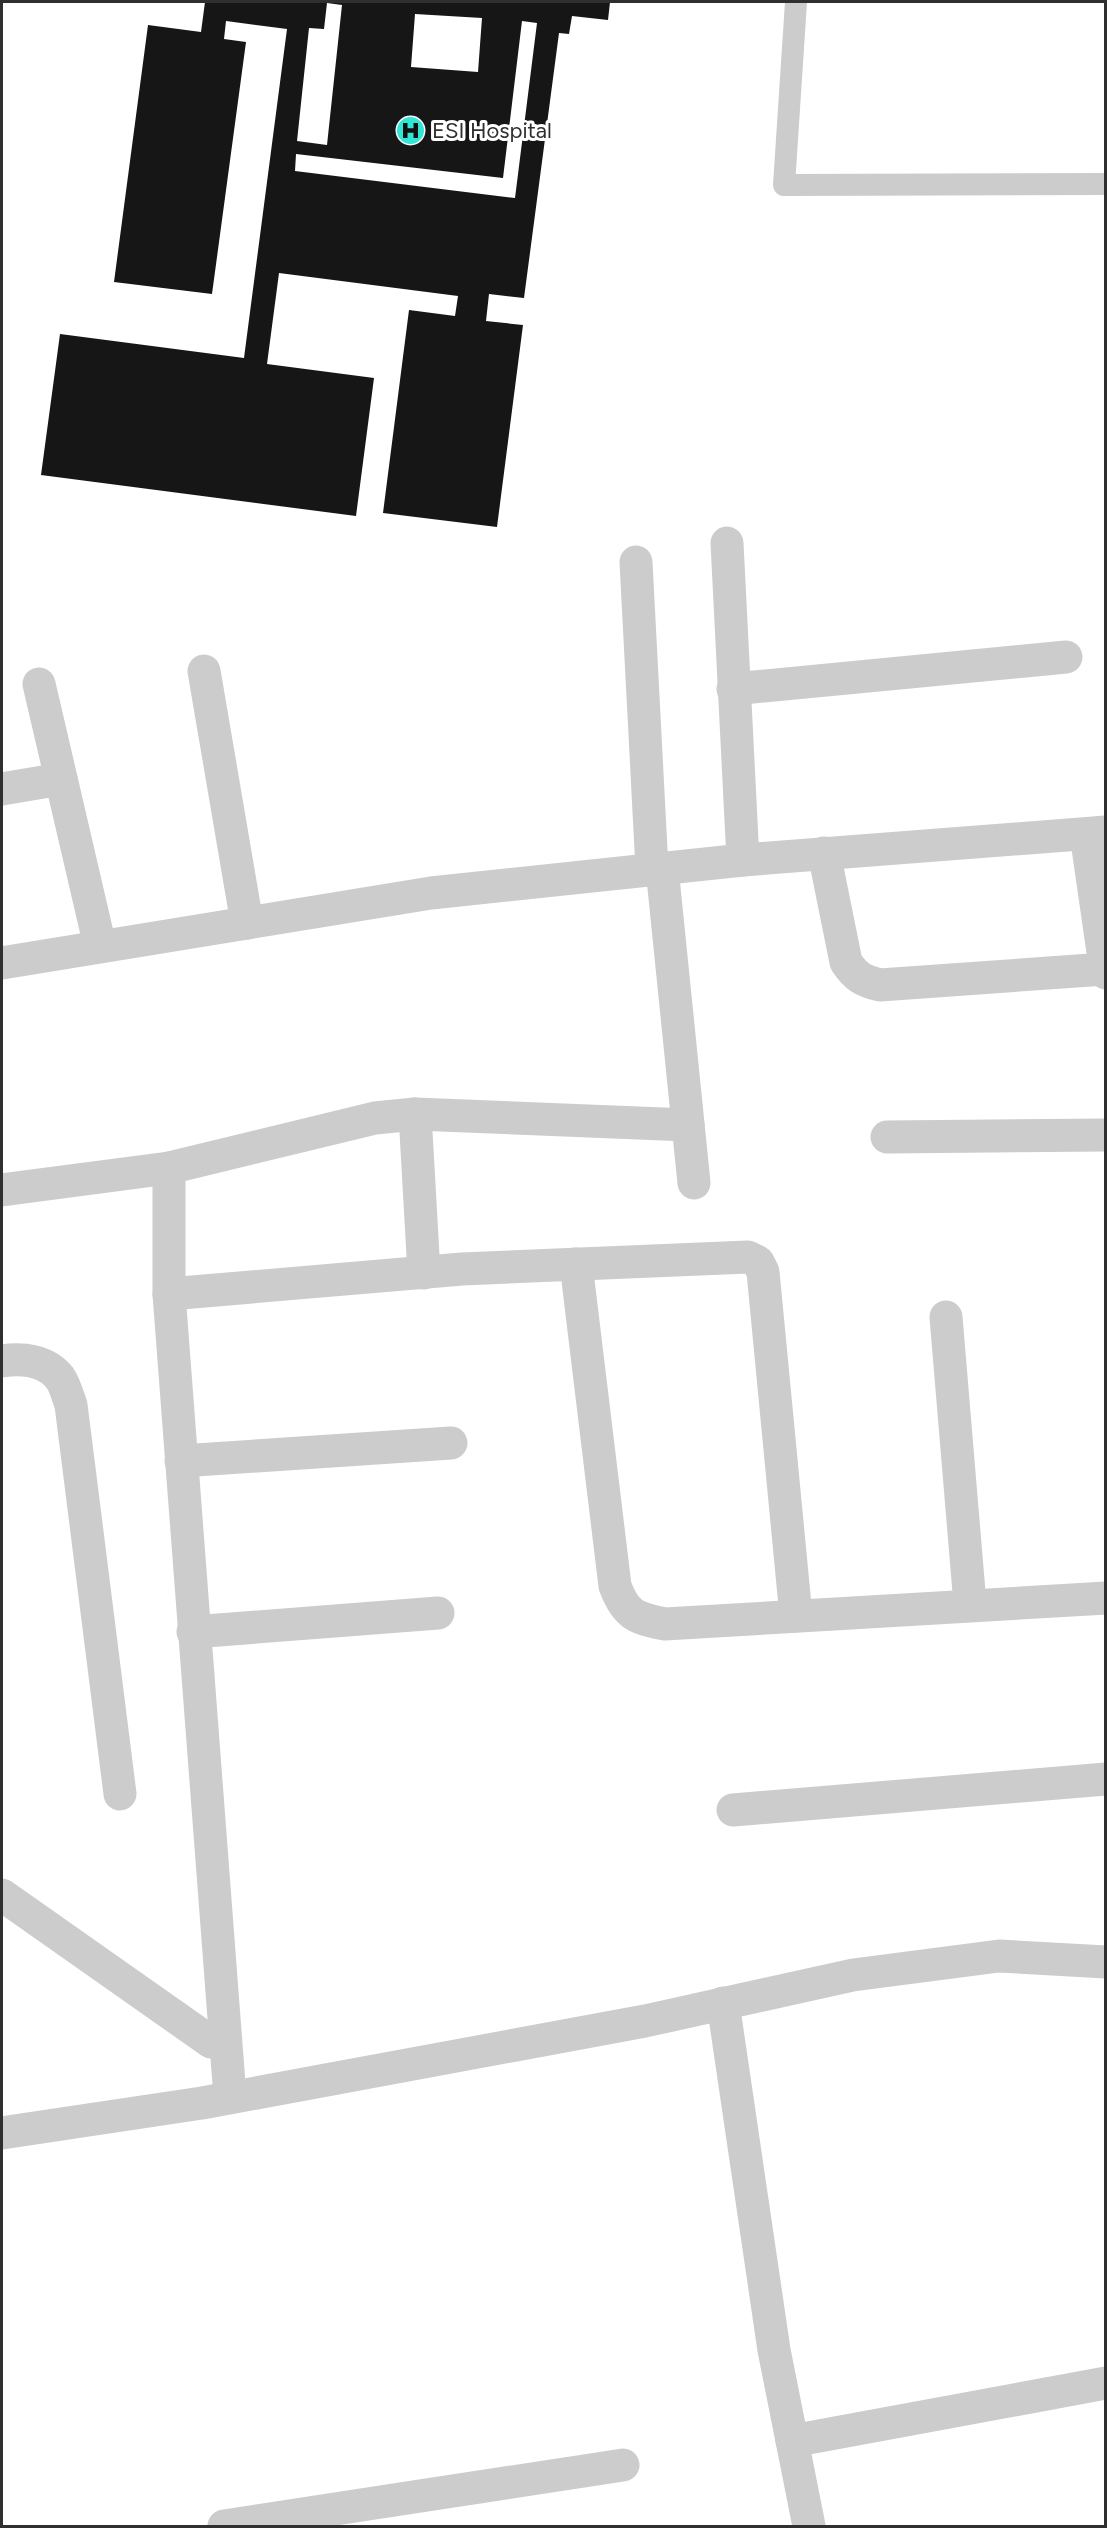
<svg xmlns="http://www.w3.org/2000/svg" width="1107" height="2528" font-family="Figtree,sans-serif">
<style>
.building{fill:#161616;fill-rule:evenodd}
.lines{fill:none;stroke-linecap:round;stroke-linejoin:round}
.service{stroke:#ccc;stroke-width:22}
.minor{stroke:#ccc;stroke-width:33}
.tertiary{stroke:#ccc;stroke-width:33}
.labels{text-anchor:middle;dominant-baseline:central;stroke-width:6;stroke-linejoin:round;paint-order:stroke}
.poi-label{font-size:22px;fill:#2f2f2f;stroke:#fff;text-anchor:start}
</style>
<rect width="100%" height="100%" fill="#fff"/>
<path class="building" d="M205,2H610L608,20L572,16L569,34L559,33L524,298L489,294L486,321L523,325L497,527L383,513L409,310L455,316L458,296L279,273L267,364L374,378L356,516L41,475L60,334L244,358L287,29L226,21L224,39L246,42L212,294L114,282L148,25L201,32ZM327,3L342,5L327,145L297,141L309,28L324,29ZM415,14L482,18L478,72L411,67ZM522,21L537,23L515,198L295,171L296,154L503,178Z"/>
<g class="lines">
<polyline class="service" points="796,2 784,185 1106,184"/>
<g class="minor">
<polyline points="727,543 743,860"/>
<polyline points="636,562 652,869"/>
<polyline points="204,671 247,923"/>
<polyline points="39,684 100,946"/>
<polyline points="733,689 1066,657"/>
<polyline points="2,789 61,779"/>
<polyline points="1086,834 1106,973"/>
<path d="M824,853L846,962C856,977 863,981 880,985L1105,969"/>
<polyline points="662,868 694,1183"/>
<polyline points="415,1114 424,1273"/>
<polyline points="887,1137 1106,1135"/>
<polyline points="169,1168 375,1118 415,1114 688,1125"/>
<polyline points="2,1190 169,1168 169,1294 462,1269 748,1257 758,1262 763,1272 796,1616"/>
<path d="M576,1264L615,1586C626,1615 635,1618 665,1624L1106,1598"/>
<polyline points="169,1294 230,2097"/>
<polyline points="946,1317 970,1604"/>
<path d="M2,1361C22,1358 46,1360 60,1378C65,1385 68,1397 71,1405L120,1794"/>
<polyline points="181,1461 451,1443"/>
<polyline points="193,1632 438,1613"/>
<polyline points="733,1810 1106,1779"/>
<polyline points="2,1895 211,2042 225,2042"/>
<polyline points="792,2441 1106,2383"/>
<polyline points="224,2526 623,2465"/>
</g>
<g class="tertiary">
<polyline points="2,963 431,893 743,860 1106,832"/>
<polyline points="723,2003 774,2350 809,2526"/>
<polyline points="2,2133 202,2103 645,2021 853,1975 999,1956 1106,1962"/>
</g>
</g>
<defs>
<symbol id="hospital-disc" viewBox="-11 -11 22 22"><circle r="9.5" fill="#32e6d6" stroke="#fff"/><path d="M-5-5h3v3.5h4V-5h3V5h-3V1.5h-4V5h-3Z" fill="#111"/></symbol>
</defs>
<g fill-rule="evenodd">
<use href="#hospital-disc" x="394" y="114" width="33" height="33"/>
</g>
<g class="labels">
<g class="poi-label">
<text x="432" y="130">ESI Hospital</text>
</g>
</g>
<rect width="1107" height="2528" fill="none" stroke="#2f2f2f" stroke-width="6"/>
</svg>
